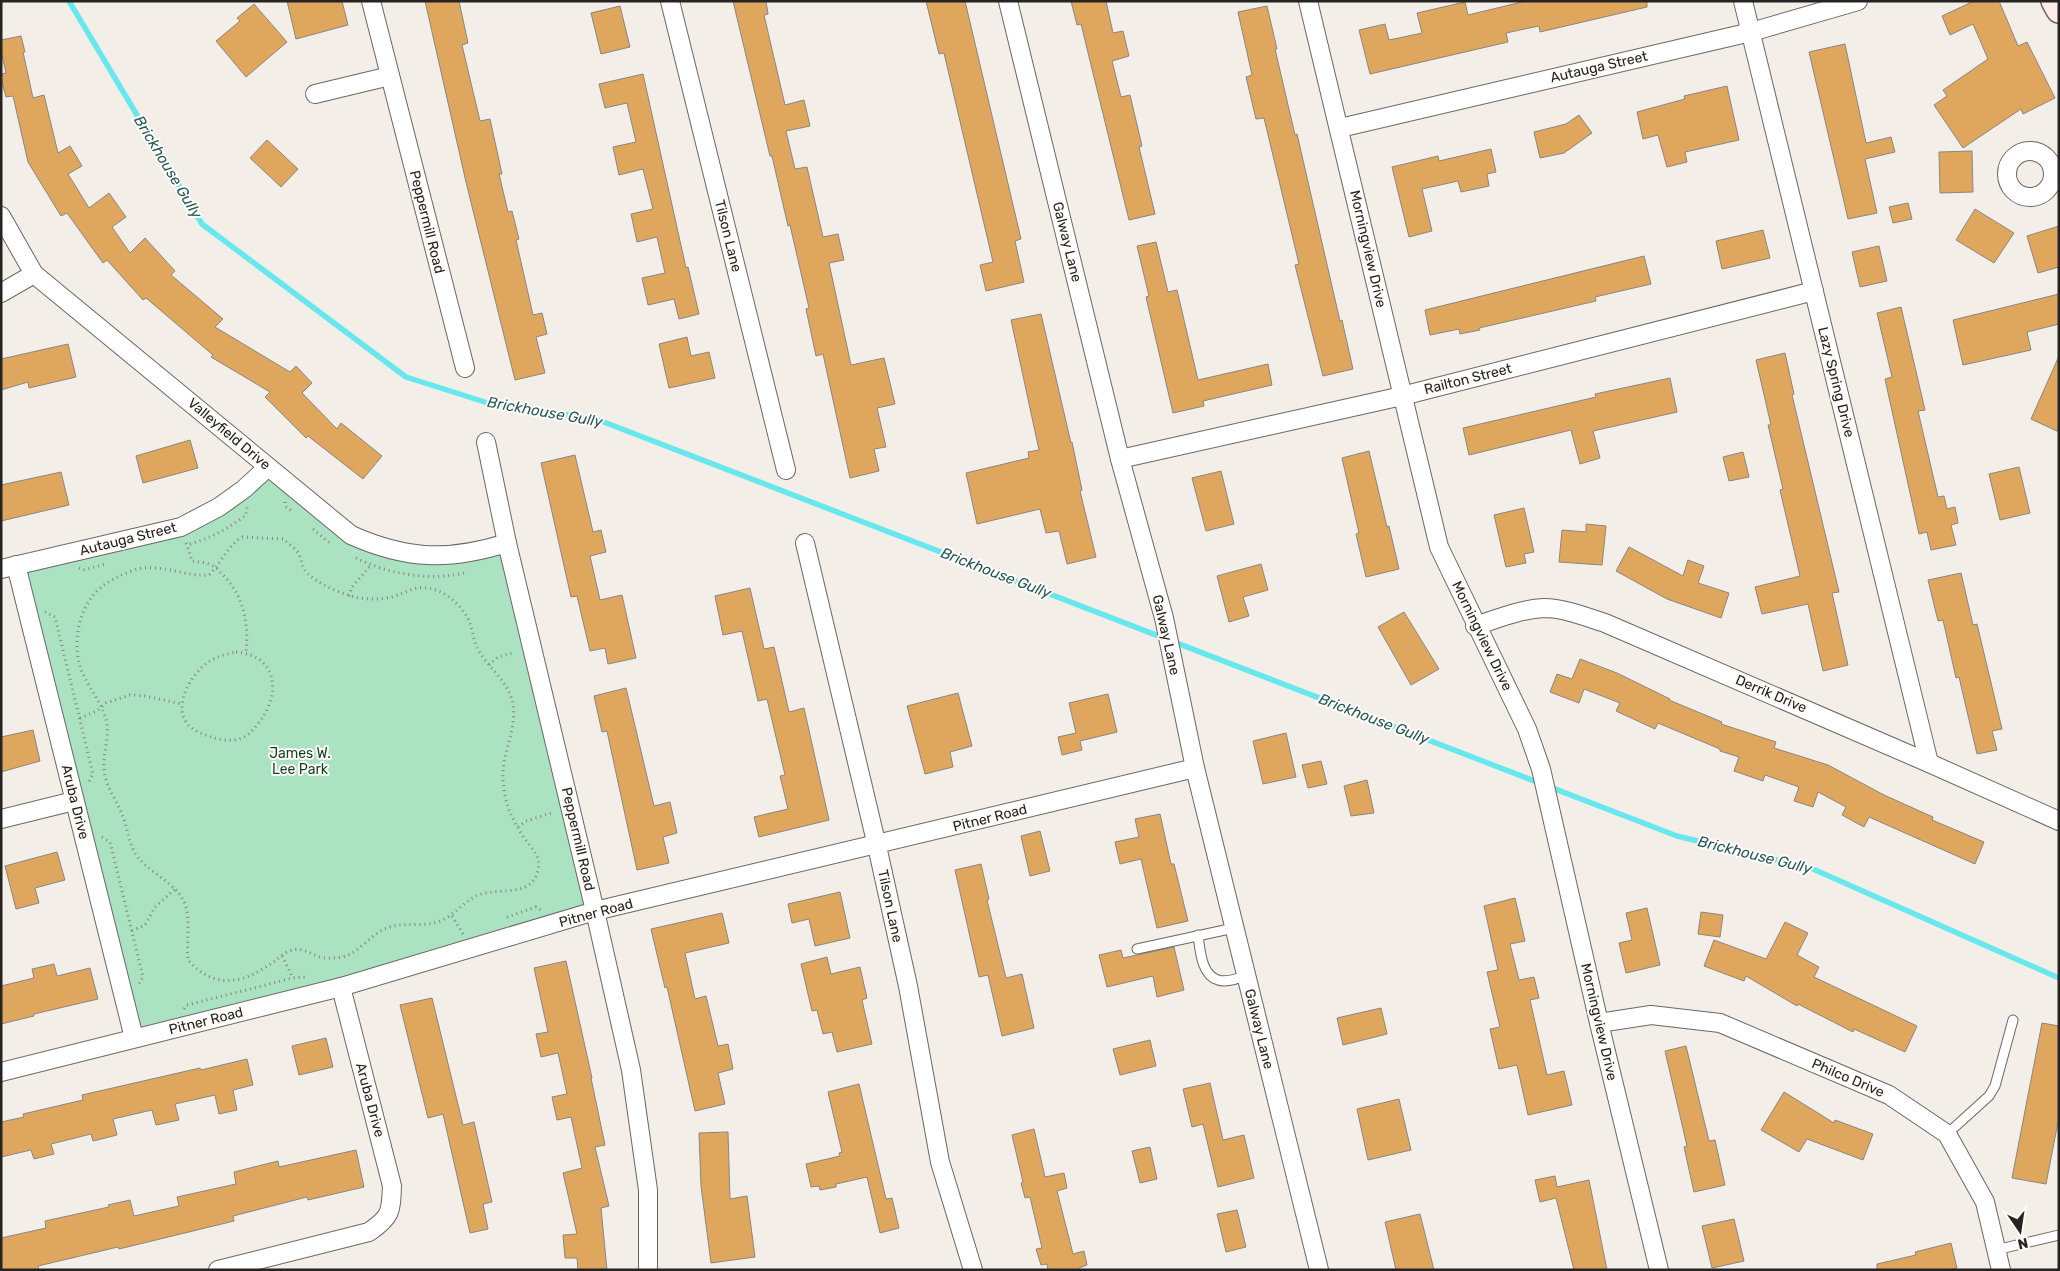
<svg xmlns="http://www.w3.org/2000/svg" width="2060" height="1271" font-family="Rubik,sans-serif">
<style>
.green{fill:#abe2c2}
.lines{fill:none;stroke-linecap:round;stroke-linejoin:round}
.stream{stroke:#69e7ee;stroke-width:5.5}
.building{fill:#dfa65e;stroke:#8b8681}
.service-casing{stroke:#6b6762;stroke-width:11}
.minor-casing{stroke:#6b6762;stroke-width:20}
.secondary-casing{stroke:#6b6762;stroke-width:28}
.path{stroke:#878480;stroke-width:3;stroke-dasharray:1 4;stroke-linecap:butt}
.service{stroke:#fff;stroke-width:9}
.minor{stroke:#fff;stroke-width:18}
.secondary{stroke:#fdece8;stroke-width:25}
.labels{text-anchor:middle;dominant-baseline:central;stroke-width:4;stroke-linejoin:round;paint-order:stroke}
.street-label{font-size:14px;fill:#262422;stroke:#fffcf8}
.park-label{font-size:14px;fill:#163e2a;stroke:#fffcf8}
.water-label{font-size:15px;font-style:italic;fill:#23595c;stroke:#fffcf8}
</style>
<rect width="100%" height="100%" fill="#f3eee8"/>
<polygon class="green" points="268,467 351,535 397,552 507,543 595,911 134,1038 16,565 163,531"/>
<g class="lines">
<polyline class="stream" points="69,1 202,224 406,377 491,404 596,419 1677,836 1813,869 2059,978"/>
</g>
<g class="building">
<polygon points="287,1 342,1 348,25 296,39"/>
<polygon points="425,1 459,1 468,43 462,45 480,121 490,119 502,174 499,174 508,212 512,211 519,239 516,240 533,315 542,313 547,334 536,337 545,373 515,380 466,182"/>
<polygon points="733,1 766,1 768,14 764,15 785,105 804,100 810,126 786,131 795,169 807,167 823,237 838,234 844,260 829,263 851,365 884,358 895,404 877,408 886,447 874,449 879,471 850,478 823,354 816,356 806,309 809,308 790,225 788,226 772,156 770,156"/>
<polygon points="926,1 965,1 1021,239 1015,241 1024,282 986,291 980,265 993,262 944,53 939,54"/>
<polygon points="1071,1 1106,1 1113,33 1123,31 1129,56 1112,61 1121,97 1130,95 1142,146 1139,147 1155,214 1129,220 1081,24 1077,25"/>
<polygon points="1526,1 1647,1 1647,7 1540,32 1539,26 1506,33 1508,42 1370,74 1359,30 1385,24 1389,40 1422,33 1417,13 1465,2 1468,15"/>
<polygon points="1974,1 1999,1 2018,46 2027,42 2055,98 2023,114 2021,109 1963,148 1934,105 1947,96 1943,90 1988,59 1973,24 1950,35 1942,16"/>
<polygon points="254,4 287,42 246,77 216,41 240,21 237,18"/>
<polygon points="620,6 630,47 601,54 591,13"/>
<polygon points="1267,6 1277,49 1275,49 1295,135 1297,134 1340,321 1342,320 1353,369 1323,376 1295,265 1299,264 1264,118 1256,119 1246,77 1252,75 1238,12"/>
<polygon points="21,36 25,52 23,52 33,98 44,95 58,153 70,146 82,166 68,174 89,208 109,193 126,217 112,227 130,253 145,238 175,271 171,275 223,319 215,327 290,372 296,366 312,383 302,393 337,429 341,423 382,456 363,479 308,436 306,438 265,397 270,392 211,357 213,355 146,298 143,300 107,260 103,263 67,213 61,216 28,162 13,96 6,97 1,78 1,74 6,73 1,50 1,40"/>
<polygon points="1845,44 1866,143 1891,137 1895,152 1865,159 1877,213 1848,219 1809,52"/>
<polygon points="643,74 686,268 688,267 699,314 679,319 674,299 648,305 642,278 665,273 657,237 637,242 631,214 653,209 643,169 619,175 613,147 636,142 627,103 605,108 599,84"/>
<polygon points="1727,86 1739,140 1685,152 1687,162 1667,167 1658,135 1643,139 1637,112 1685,99 1684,96"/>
<polygon points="1579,115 1592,133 1564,153 1540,158 1534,132 1566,124"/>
<polygon points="267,140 298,169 281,187 250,158"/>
<polygon points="1491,149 1496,172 1487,174 1489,186 1461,192 1458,181 1422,189 1432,231 1409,237 1392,167 1438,156 1439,161"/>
<polygon points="1972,151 1973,192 1940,193 1939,152"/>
<polygon points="1908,203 1912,219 1893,223 1889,207"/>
<polygon points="1975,209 2014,233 1994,263 1956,240"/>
<polygon points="2059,226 2059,267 2038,273 2027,236"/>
<polygon points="1763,230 1770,258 1722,269 1716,241"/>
<polygon points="1156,242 1168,292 1177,290 1198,380 1268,364 1272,385 1203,401 1204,406 1173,413 1146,297 1149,296 1137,246"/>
<polygon points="1879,246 1887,281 1860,287 1852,252"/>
<polygon points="1644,256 1651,284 1595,297 1596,301 1479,328 1480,330 1460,334 1459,329 1430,335 1425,310"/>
<polygon points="2059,294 2059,324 2027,332 2031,350 1963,365 1953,320"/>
<polygon points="1901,307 1925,410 1918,411 1938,497 1944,496 1947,509 1955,507 1958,523 1951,525 1956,545 1931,550 1927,532 1919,534 1885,379 1892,377 1877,313"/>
<polygon points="1041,314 1071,443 1072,442 1082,490 1080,491 1096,557 1067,564 1059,531 1046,533 1040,509 977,524 966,473 1029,458 1028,452 1039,450 1011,320"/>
<polygon points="687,337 691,356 709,352 715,378 669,388 659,344"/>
<polygon points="68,344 76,377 29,388 28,382 1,390 1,359"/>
<polygon points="1785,353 1794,394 1792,395 1839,592 1832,593 1848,665 1823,671 1808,604 1762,614 1755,587 1800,576 1780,490 1783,489 1768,425 1771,425 1756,360"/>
<polygon points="2059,356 2059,432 2031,419"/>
<polygon points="1670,378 1677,412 1593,431 1600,458 1580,464 1571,430 1469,455 1463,428 1596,397 1595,394"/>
<polygon points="190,440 198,468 143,483 136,456"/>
<polygon points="1369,451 1387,527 1389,526 1399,569 1366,577 1356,534 1359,533 1342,458"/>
<polygon points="1743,452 1749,477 1729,481 1723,457"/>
<polygon points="575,455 593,532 601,530 606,552 590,556 600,600 622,595 636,658 608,664 605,648 590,651 577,596 571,597 541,463"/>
<polygon points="2019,467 2030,513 2000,520 1989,474"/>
<polygon points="1221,471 1234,524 1206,531 1192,478"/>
<polygon points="61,472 69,505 1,521 1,485"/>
<polygon points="1524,508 1534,552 1524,554 1526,563 1506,567 1494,515"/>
<polygon points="1586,524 1606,526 1602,565 1559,562 1562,530 1586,532"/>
<polygon points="1629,547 1683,576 1688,560 1704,566 1698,583 1729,593 1721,618 1667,599 1616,571"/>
<polygon points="1261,564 1268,590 1243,597 1249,616 1229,622 1217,576"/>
<polygon points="1961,573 1973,625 1977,624 2002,729 1992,731 1997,750 1977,754 1959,677 1956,678 1943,620 1938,621 1928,580"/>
<polygon points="750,588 764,649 774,647 789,712 804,708 829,820 759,837 754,817 788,809 780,776 785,775 767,699 758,701 742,631 723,635 715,596"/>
<polygon points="1404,612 1439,669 1411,685 1378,627"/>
<polygon points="1580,659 1617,673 1670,699 1669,700 1722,722 1721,724 1776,742 1774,748 1828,765 1884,795 1933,817 1932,820 1984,842 1975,864 1869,817 1864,827 1842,815 1846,807 1818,792 1813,807 1794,801 1799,787 1765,775 1763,781 1734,771 1739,757 1720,751 1720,749 1658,723 1655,729 1616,711 1620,703 1584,689 1579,703 1550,692 1557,674 1572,679"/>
<polygon points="626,688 654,806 670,802 677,833 663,837 669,863 637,870 607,731 602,732 594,696"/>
<polygon points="958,693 972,746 950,752 953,767 925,774 907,706"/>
<polygon points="1108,694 1117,732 1080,741 1082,750 1062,755 1058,737 1076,733 1069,703"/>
<polygon points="33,730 40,761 1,772 1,737"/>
<polygon points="1286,733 1296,777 1263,784 1253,741"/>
<polygon points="1321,761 1327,784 1308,788 1302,765"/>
<polygon points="1367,780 1374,813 1351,816 1344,786"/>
<polygon points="1160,814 1171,864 1174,864 1188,921 1157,928 1141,859 1120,864 1115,842 1139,837 1135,819"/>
<polygon points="1040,831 1050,871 1030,876 1021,836"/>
<polygon points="57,852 65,880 35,888 39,903 16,909 5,866"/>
<polygon points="981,864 989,899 987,900 1006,978 1022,974 1034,1028 1002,1036 988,975 979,977 955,870"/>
<polygon points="840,892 850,938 815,946 809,919 792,923 788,904"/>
<polygon points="1515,898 1525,941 1510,944 1519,980 1534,977 1539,998 1530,1000 1547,1075 1564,1071 1572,1105 1528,1115 1517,1065 1499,1069 1490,1029 1500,1027 1487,972 1498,970 1484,906"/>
<polygon points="1647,908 1660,965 1626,973 1619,943 1632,940 1626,913"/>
<polygon points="1701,912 1723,915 1720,937 1698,934"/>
<polygon points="722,913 729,943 685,953 695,999 706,996 718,1046 728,1044 733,1069 718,1073 725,1104 695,1111 667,987 665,988 651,929"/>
<polygon points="1785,922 1808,933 1797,955 1819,967 1814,977 1917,1026 1905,1052 1854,1029 1853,1032 1798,1004 1797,1006 1746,976 1744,981 1704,966 1714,940 1766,959"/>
<polygon points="1174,947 1184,990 1157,997 1153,976 1107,987 1099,955 1121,950 1123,958"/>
<polygon points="827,957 831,974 860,967 867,998 862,1000 872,1044 837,1052 832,1032 823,1034 817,1010 812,1011 801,964"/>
<polygon points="566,961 592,1078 591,1078 605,1145 595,1147 609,1206 601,1208 607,1270 578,1270 577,1258 565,1258 563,1235 577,1234 563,1173 582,1168 571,1117 557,1120 552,1097 567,1094 558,1053 541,1057 536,1034 548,1032 534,968"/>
<polygon points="54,964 57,976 90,968 98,999 34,1014 34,1016 1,1024 1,986 34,978 32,969"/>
<polygon points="432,998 463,1125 474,1122 492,1202 483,1204 488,1229 470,1233 443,1114 428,1118 400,1005"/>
<polygon points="1381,1008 1387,1034 1343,1045 1337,1018"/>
<polygon points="2042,1023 2059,1026 2059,1117 2046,1184 2012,1178"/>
<polygon points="326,1038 333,1067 299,1075 292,1046"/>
<polygon points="1150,1040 1156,1066 1120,1075 1113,1049"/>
<polygon points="1686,1046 1709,1141 1715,1140 1725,1185 1694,1192 1684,1147 1687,1146 1665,1051"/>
<polygon points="247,1059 253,1085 233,1090 237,1110 219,1114 215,1095 175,1104 179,1120 156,1125 152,1110 113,1119 117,1135 93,1141 91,1134 51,1144 54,1154 34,1159 31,1150 1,1157 1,1122 24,1117 23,1114 83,1100 82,1095 200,1068 201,1070"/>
<polygon points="1210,1083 1223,1140 1244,1135 1254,1178 1218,1187 1203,1124 1192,1127 1183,1089"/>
<polygon points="859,1084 886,1199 892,1198 899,1228 880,1233 867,1177 836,1184 836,1187 820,1190 819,1186 811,1187 806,1164 840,1156 839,1153 842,1152 828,1092"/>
<polygon points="1784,1092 1834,1123 1835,1120 1873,1134 1863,1160 1807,1139 1799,1152 1761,1130"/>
<polygon points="1399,1099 1411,1150 1368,1160 1357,1109"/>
<polygon points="1034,1129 1045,1177 1064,1173 1067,1188 1057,1191 1073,1254 1084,1251 1087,1265 1079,1268 1079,1270 1048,1270 1047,1264 1041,1265 1036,1249 1042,1248 1030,1197 1025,1198 1021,1183 1023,1182 1012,1135"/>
<polygon points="728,1132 730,1199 747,1196 755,1257 711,1263 701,1186 699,1133"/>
<polygon points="1150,1147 1157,1179 1140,1183 1132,1151"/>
<polygon points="356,1150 364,1187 308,1200 307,1197 233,1216 234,1221 119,1249 118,1247 38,1266 39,1270 1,1270 1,1238 46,1228 45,1221 109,1207 108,1205 130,1200 134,1216 179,1206 177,1197 236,1184 234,1172 278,1161 279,1167"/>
<polygon points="1555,1176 1557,1187 1589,1180 1607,1270 1574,1270 1556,1198 1540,1202 1535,1180"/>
<polygon points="1237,1210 1246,1247 1226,1252 1217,1214"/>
<polygon points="1420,1214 1434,1270 1396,1270 1385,1222"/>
<polygon points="1734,1219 1744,1261 1712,1268 1702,1226"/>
<polygon points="1951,1243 1957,1268 1949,1270 1877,1270 1877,1264 1916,1255 1915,1252"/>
</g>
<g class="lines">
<defs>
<g id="service">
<path d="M1198,935C1200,949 1201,975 1218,980C1227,983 1238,978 1246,976"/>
<polyline points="1137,949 1234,928"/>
<polyline points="1947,1134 1989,1096 1995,1086 2013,1020"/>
<polyline points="1996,1250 2059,1235"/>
</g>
<g id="minor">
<polyline points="371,1 465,368"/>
<polyline points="670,1 786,470"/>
<polyline points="1008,1 1120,459 1164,618 1195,768 1319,1270"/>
<polyline points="1308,1 1439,547 1527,729 1541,769 1599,1023 1659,1270"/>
<polyline points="1743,1 1929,763"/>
<polyline points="315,94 390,76"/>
<polyline points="1340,128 1751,32 1858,1"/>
<circle cx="2030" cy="174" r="23"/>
<path d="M1,216L34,274L351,535C407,560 449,561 507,543"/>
<polyline points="1,293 34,274"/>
<polyline points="486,442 507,543 595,911 631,1070 648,1190 648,1270"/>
<polyline points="1120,459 1402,396 1814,291"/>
<polyline points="805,543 877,846 908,986 940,1162 973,1270"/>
<polyline points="16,565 134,1038"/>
<polyline points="1,569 181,527 219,507 244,489 268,467"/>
<path d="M1475,626C1497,619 1521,609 1544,608C1564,608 1586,617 1605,623L1929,763L2059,821"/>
<polyline points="1,819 74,801"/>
<polyline points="1599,1023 1651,1015 1720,1023 1889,1095 1947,1134 1985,1202 2001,1270"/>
<polyline points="1,1072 341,987 595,911 1195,768"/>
<path d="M218,1270L369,1232C391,1217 391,1212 392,1186L341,987"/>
</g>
<polyline id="secondary" points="2054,1 2059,10"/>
</defs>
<use href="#service" class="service-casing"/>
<use href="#minor" class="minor-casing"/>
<use href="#secondary" class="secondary-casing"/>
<g class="path">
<polyline points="285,502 285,506 293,512"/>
<polyline points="313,529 331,544"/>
<path d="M242,537L283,539C288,543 295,548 299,554C302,561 302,569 308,574C318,583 335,591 348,595C362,600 378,600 392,597C400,595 406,591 413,589C434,583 455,598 466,615C473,626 472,641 480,653C491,670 510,684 513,705C517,731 501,755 503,780C504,789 505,799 508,807C512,818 518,829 525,839C532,849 541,856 538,870C533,897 501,888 481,894C465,899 456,915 440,921C423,928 404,921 387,928C370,934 360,953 342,957C335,958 327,959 320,957C310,954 301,946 290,951C285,952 279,958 275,961C263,969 250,978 235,980C216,983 200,974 188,960C186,942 191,921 185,904C175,880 147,873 135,853C128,841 128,829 123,817C117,799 103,785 104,764C104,749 110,734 106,719C101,702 89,688 82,672C72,647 77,610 98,590C108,581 120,575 134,570C158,562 184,577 209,575C221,563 227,547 242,537Z"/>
<path d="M186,543L192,561C198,562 205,562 211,565C216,567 219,571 223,575C244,596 249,624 246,653"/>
<path d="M190,544C211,538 229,528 246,515L247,507"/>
<path d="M356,558C387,574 433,582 467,572"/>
<polyline points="79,568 83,570 106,564"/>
<polyline points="349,596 352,587 371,565"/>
<polyline points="45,612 55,617 93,774 88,784"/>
<path d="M236,652C280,656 281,697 257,725C251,732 247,737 239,739C226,743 210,737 198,732C167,717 187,678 207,663C215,657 226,654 236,652Z"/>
<polyline points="489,665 498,657 513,653"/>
<polyline points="80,718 97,711 106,703 130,695 145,696 182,704"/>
<polyline points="518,827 526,821 552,813"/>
<polyline points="102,837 110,842 143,977 139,984"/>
<polyline points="452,916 463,934"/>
<polyline points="507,917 536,907 541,910"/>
<polyline points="132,931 145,925 155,907 175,889"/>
<polyline points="282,956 293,978"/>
<polyline points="184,1009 187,1005 293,978 305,977"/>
</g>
<use href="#service" class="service"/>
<use href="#minor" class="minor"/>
<use href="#secondary" class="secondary"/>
</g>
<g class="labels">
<g class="street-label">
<text transform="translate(1599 67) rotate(-13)">Autauga Street</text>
<text transform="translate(427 222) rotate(76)">Peppermill Road</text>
<text transform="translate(728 236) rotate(76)">Tilson Lane</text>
<text transform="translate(1067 242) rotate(76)">Galway Lane</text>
<text transform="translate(1368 249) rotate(77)">Morningview Drive</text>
<text transform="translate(1468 379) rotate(-14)">Railton Street</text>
<text transform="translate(1836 382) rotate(76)">Lazy Spring Drive</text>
<text transform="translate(229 434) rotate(40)">Valleyfield Drive</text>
<text transform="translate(128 539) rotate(-14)">Autauga Street</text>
<text transform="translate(1166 635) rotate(77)">Galway Lane</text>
<text transform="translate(1482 636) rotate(64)">Morningview Drive</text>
<text transform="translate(1771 694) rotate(23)">Derrik Drive</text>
<text transform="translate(75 802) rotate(76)">Aruba Drive</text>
<text transform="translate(990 818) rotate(-14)">Pitner Road</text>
<text transform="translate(578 839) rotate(77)">Peppermill Road</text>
<text transform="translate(890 906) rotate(78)">Tilson Lane</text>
<text transform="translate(596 913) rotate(-15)">Pitner Road</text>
<text transform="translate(206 1021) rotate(-14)">Pitner Road</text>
<text transform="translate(1599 1022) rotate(77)">Morningview Drive</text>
<text transform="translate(1259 1029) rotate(76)">Galway Lane</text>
<text transform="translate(1848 1078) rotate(23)">Philco Drive</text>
<text transform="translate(370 1100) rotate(75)">Aruba Drive</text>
</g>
<g class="park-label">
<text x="300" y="753">James W.<tspan x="300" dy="16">Lee Park</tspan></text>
</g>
<g class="water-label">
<text transform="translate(168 167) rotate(59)">Brickhouse Gully</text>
<text transform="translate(545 412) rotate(10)">Brickhouse Gully</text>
<text transform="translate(996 573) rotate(21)">Brickhouse Gully</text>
<text transform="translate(1374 719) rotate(21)">Brickhouse Gully</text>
<text transform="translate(1755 855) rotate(14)">Brickhouse Gully</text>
</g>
</g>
<rect width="2060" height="1271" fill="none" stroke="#262422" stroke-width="5"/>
<g transform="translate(2020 1231) rotate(167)" stroke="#fffcf8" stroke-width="4" paint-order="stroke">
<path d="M0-4L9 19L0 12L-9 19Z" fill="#262422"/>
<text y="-8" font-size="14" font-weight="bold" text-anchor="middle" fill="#262422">N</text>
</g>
</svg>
